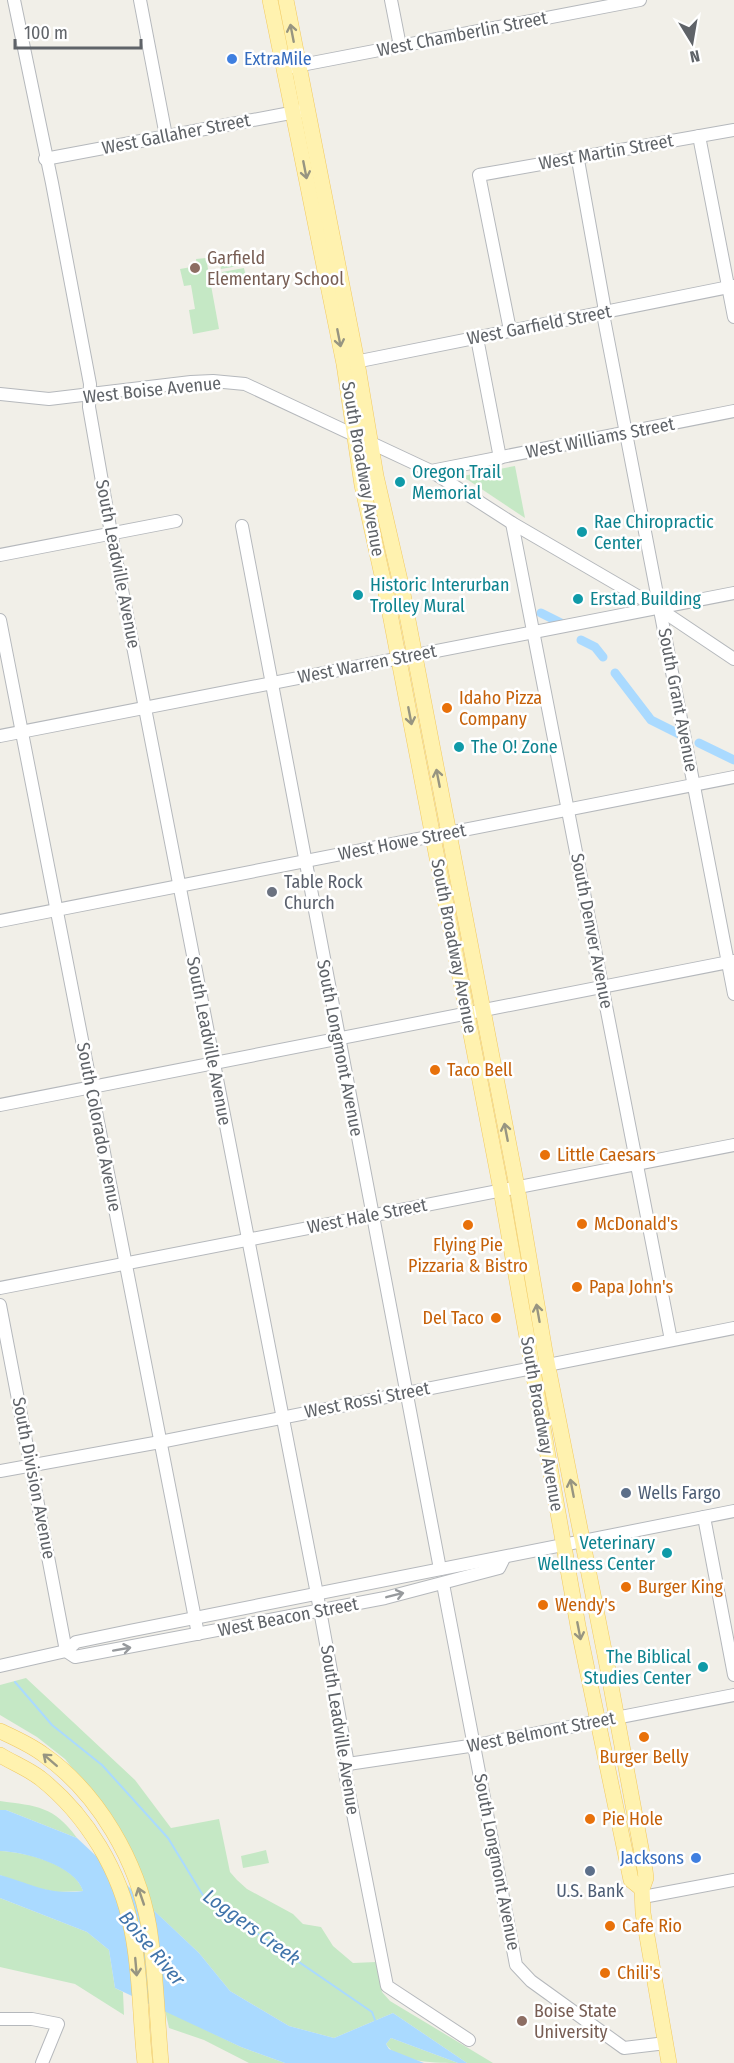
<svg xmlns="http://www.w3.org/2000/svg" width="734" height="2063" font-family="'Fira Sans Condensed',sans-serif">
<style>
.green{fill:#c5e8c5}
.water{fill:#aadaff}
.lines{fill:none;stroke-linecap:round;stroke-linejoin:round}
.stream{stroke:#aadaff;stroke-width:2}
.canal{stroke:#aadaff;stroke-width:9}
.minor-casing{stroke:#b5b8bc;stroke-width:14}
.major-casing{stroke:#f2c960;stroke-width:16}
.minor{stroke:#fff;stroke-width:12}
.major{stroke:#fff2af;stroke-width:15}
.oneway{stroke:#979581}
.oneway2{stroke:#979a9d}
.shop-dot{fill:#3f7fe0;stroke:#fff;stroke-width:2}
.education-dot{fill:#8d6e63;stroke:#fff;stroke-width:2}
.culture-dot{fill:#0f9aa8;stroke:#fff;stroke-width:2}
.food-dot{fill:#e8710a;stroke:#fff;stroke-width:2}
.worship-dot{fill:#6b7280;stroke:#fff;stroke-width:2}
.service-dot{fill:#5c6f8a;stroke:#fff;stroke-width:2}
.labels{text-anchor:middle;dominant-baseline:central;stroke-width:5;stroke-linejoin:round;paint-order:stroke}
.street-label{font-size:18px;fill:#5f6368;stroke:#fff}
.shop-label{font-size:18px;fill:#366cbe;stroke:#fff;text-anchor:start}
.education-label{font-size:18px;fill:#785e54;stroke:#fff;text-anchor:start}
.culture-label{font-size:18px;fill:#0d838f;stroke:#fff;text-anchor:start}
.food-label{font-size:18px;fill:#c56008;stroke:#fff;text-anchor:start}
.worship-label{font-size:18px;fill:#5b616d;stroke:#fff;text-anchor:start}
.service-label{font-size:18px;fill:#4e5e75;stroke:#fff;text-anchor:start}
.water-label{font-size:20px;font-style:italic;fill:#4174aa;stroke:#fff}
</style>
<rect width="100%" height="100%" fill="#f1efe8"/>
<g class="green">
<polygon points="242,254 244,265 221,269 219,258"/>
<polygon points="206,258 219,329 193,334 189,310 195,309 191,285 184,286 180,269 197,266 196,259"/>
<polygon points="244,268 247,282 224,286 222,272"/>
<polygon points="515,466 525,518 462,476 468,475"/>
<polygon points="26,1678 135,1780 171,1828 219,1819 230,1872 237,1880 247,1889 293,1914 303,1924 321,1927 333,1946 353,1963 376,1962 382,1992 390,2001 493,2063 467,2063 393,2013 334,2038 289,2026 230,1991 199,1953 150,1907 99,1802 65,1759 37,1737 0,1715 0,1685"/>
<path d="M0,1801C37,1806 54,1806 77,1838L6,1810H0Z"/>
<polygon points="266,1850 269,1863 243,1868 241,1856"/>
<path d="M0,1851C26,1852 74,1864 83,1891L57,1892L26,1886L0,1875Z"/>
<polygon points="0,1898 87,1932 109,1950 115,1988 123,1992 124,2015 75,1984 0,1967"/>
<polygon points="165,2010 241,2047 285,2063 249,2063 204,2040 169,2028"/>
<path d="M391,2038L458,2063C439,2063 397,2063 386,2044Z"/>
</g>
<path class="water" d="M0,1810H6L77,1838L199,1953L230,1991L289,2026L334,2038L393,2013L467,2063H458L391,2038L386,2044L389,2049L424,2063H285L241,2047L115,1988L109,1950L87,1932L0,1898V1875C33,1884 46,1895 83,1891C75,1865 25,1852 0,1851Z"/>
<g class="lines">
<polyline class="stream" points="15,1682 52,1725 102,1765 168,1838 204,1897 372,2012 375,2020"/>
<g class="canal">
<polyline points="541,613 561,623"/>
<polyline points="581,640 595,647 603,657"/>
<polyline points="615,673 651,720 679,734"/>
<polyline points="699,743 734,760"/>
</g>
<defs>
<g id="minor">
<polyline points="14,0 52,183 90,384 89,407 111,533 317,1594 348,1764 345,1773 387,1986 469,2040"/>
<polyline points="140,0 166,136"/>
<polyline points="391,0 400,46"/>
<polyline points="291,67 640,0"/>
<polyline points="699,136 734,317"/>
<polyline points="45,159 301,111"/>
<polyline points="578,160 604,305 604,319 734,994"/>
<polyline points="510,330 479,175 734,130"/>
<polyline points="477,338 500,458"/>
<polyline points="350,363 734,286"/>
<polyline points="0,394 49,399 191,382 213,381 245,384 431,471 512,523 658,608 734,659"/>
<polyline points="431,471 734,411"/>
<polyline points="512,523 671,1340"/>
<polyline points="242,526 440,1569"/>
<polyline points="0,555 176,521"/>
<polyline points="0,620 198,1634"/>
<polyline points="0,736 734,593"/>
<polyline points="0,921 734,777"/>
<polyline points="0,1105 734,961"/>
<polyline points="0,1288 734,1145"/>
<polyline points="0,1305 66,1651"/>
<polyline points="0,1471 160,1442 734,1328"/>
<polyline points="704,1517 734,1675"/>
<polyline points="443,1584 516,1965 531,1981 624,2048 666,2043"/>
<polyline points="66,1651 75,1657 385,1598 499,1568 504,1558"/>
<polyline points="0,1666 66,1651 76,1642 129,1631 734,1511"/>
<polyline points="348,1764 476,1745 734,1695"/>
<polyline points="643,1897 734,1880"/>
<polyline points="0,2019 32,2019 58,2024 42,2063"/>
</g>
<g id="major">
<polyline points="270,0 344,364 362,485 386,593 501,1190 578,1626 631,1880 642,1889"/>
<polyline points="286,0 357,362 376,476 402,589 517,1187 545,1352 608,1670 645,1870 646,1878 642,1889 643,1913 669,2063"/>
<path d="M0,1731C15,1738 31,1745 44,1755C98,1793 138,1862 149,1927C156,1971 157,2018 161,2063"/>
<path d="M0,1755C13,1763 28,1769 40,1778C87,1815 121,1872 132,1931C141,1974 140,2020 145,2063"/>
</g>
</defs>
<use href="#minor" class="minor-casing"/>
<use href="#major" class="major-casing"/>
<use href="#minor" class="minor"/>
<use href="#major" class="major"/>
</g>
<defs><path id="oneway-shaft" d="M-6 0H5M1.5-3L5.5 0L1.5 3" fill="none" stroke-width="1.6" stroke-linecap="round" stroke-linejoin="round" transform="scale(1.5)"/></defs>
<g class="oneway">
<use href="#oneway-shaft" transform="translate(292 33) rotate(-101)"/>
<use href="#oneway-shaft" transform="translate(305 170) rotate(79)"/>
<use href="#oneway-shaft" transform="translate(339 338) rotate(79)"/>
<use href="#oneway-shaft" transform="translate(410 716) rotate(79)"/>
<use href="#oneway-shaft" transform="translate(438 778) rotate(-101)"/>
<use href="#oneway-shaft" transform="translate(506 1132) rotate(-101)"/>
<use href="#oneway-shaft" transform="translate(538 1313) rotate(-100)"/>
<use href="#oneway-shaft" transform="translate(572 1488) rotate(-101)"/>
<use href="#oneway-shaft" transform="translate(579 1631) rotate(79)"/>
<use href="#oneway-shaft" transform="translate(50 1760) rotate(-139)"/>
<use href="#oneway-shaft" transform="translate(141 1896) rotate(-109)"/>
<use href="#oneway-shaft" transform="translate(136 1967) rotate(85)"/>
</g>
<g class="oneway2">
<use href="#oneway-shaft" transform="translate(395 1595) rotate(-14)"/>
<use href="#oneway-shaft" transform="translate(122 1649) rotate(-10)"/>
</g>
<g class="shop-dot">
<circle cx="232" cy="59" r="6"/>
<circle cx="696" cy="1858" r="6"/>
</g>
<g class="education-dot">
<circle cx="195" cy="268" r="6"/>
<circle cx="522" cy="2021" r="6"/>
</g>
<g class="culture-dot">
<circle cx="400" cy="482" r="6"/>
<circle cx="582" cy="532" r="6"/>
<circle cx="358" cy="595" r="6"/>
<circle cx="578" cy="599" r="6"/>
<circle cx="459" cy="747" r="6"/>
<circle cx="667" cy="1553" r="6"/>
<circle cx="703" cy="1667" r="6"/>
</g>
<g class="food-dot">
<circle cx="447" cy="708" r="6"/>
<circle cx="435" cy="1070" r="6"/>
<circle cx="545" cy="1155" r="6"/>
<circle cx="582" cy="1224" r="6"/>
<circle cx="468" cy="1225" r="6"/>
<circle cx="577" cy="1287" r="6"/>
<circle cx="496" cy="1318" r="6"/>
<circle cx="626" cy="1587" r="6"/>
<circle cx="543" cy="1605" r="6"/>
<circle cx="644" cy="1737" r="6"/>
<circle cx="590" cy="1819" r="6"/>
<circle cx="610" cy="1926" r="6"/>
<circle cx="605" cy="1973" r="6"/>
</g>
<circle class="worship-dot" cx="272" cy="892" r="6"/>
<g class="service-dot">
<circle cx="626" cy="1493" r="6"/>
<circle cx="590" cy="1871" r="6"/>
</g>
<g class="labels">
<g class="street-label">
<text transform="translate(462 34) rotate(-11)">West Chamberlin Street</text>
<text transform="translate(176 134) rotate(-11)">West Gallaher Street</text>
<text transform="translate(606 152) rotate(-10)">West Martin Street</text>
<text transform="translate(539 325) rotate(-11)">West Garfield Street</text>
<text transform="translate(152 390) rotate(-6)">West Boise Avenue</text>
<text transform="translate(600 438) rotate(-11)">West Williams Street</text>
<text transform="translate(363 469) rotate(80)">South Broadway Avenue</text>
<text transform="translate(118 564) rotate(79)">South Leadville Avenue</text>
<text transform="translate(367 664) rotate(-11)">West Warren Street</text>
<text transform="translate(678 700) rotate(79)">South Grant Avenue</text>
<text transform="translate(402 842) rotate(-11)">West Howe Street</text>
<text transform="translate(592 931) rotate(79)">South Denver Avenue</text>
<text transform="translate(454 946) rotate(79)">South Broadway Avenue</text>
<text transform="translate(209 1041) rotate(79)">South Leadville Avenue</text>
<text transform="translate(340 1048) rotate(79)">South Longmont Avenue</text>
<text transform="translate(99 1127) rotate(79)">South Colorado Avenue</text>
<text transform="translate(367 1216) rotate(-11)">West Hale Street</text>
<text transform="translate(367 1400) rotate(-11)">West Rossi Street</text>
<text transform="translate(542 1424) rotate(80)">South Broadway Avenue</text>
<text transform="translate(34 1478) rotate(79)">South Division Avenue</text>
<text transform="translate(288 1617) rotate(-11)">West Beacon Street</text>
<text transform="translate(340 1730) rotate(81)">South Leadville Avenue</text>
<text transform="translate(541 1732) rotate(-11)">West Belmont Street</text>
<text transform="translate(497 1862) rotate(79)">South Longmont Avenue</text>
</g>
<g class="shop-label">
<text x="244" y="59">ExtraMile</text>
<text x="684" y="1858" text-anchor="end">Jacksons</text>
</g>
<g class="education-label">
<text x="207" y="258">Garfield<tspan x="207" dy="21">Elementary School</tspan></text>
<text x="534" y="2011">Boise State<tspan x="534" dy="21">University</tspan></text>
</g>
<g class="culture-label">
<text x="412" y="472">Oregon Trail<tspan x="412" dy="21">Memorial</tspan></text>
<text x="594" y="522">Rae Chiropractic<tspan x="594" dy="21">Center</tspan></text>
<text x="370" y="585">Historic Interurban<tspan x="370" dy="21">Trolley Mural</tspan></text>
<text x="590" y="599">Erstad Building</text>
<text x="471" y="747">The O! Zone</text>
<text x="655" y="1543" text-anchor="end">Veterinary<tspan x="655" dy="21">Wellness Center</tspan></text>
<text x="691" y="1657" text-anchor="end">The Biblical<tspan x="691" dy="21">Studies Center</tspan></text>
</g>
<g class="food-label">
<text x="459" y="698">Idaho Pizza<tspan x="459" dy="21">Company</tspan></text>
<text x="447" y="1070">Taco Bell</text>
<text x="557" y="1155">Little Caesars</text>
<text x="594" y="1224">McDonald's</text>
<text x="468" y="1245" text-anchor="middle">Flying Pie<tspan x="468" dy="21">Pizzaria &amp; Bistro</tspan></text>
<text x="589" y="1287">Papa John's</text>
<text x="484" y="1318" text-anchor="end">Del Taco</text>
<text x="638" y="1587">Burger King</text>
<text x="555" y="1605">Wendy's</text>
<text x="644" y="1757" text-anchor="middle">Burger Belly</text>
<text x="602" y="1819">Pie Hole</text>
<text x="622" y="1926">Cafe Rio</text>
<text x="617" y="1973">Chili's</text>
</g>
<g class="worship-label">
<text x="284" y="882">Table Rock<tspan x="284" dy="21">Church</tspan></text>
</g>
<g class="service-label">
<text x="638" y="1493">Wells Fargo</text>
<text x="590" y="1891" text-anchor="middle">U.S. Bank</text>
</g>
<g class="water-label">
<text transform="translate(252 1927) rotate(36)">Loggers Creek</text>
<text transform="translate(152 1948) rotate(50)">Boise River</text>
</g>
</g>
<g transform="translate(692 42) rotate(169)" stroke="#ffffff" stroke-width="4.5" paint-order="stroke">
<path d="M0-4.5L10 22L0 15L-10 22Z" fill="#5f6368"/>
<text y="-9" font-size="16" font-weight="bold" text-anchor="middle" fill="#5f6368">N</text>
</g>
<path d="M15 39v9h126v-9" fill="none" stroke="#5f6368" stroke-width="3"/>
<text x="24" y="39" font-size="18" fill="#5f6368" stroke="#ffffff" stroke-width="4.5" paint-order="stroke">100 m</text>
</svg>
